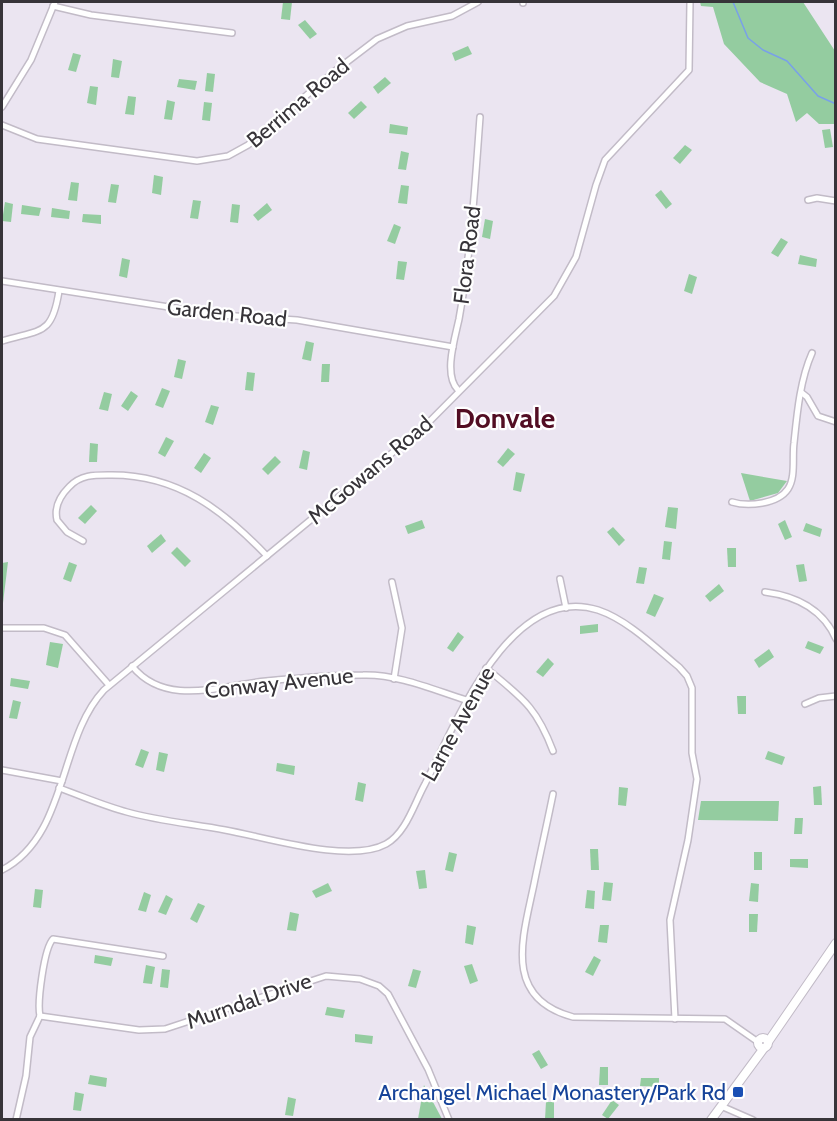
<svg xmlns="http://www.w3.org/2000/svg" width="837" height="1121" font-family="Cabin,sans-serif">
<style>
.green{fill:#94cca0}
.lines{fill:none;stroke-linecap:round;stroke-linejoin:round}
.stream{stroke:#79a0e9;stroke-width:1.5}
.street-casing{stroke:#c2bbc7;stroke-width:8}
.secondary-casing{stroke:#c2bbc7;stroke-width:10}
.street{stroke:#fff;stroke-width:5}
.secondary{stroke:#fff;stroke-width:8}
.transit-dot{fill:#1a4fb4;stroke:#fff;stroke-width:2}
.labels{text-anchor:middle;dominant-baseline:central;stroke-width:4.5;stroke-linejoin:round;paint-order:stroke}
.street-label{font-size:22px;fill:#373439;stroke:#fff}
.transit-label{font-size:22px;fill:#164399;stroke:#fff;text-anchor:end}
.district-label{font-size:28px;font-weight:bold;fill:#520d23;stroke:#fff}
</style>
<rect width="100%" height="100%" fill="#ebe5f1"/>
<g class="green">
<polygon points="283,2 292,2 290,20 281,19"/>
<polygon points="700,2 803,2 835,51 835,124 819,124 807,113 796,122 787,94 760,82 724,44 713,7 701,6"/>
<polygon points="305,20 317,34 310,39 298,25"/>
<polygon points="468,46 472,54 455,61 452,53"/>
<polygon points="73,53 81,55 76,72 68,70"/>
<polygon points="113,59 122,61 119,78 111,77"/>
<polygon points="207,73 215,74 213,92 205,91"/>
<polygon points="385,77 391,83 378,94 373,87"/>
<polygon points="179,79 197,81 195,90 177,87"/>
<polygon points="90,86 98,87 96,105 87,103"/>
<polygon points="128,96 136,97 134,115 125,114"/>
<polygon points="167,100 175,102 172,120 164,119"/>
<polygon points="361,101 367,107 354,119 348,113"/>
<polygon points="204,102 212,103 210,121 202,120"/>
<polygon points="390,124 408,127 407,135 389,133"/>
<polygon points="830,129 833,147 825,148 822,130"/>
<polygon points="685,145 692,150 680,164 673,158"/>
<polygon points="401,151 409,153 406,170 398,169"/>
<polygon points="154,175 163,177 161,195 152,193"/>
<polygon points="71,182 79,183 77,201 68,200"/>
<polygon points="111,184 119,185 116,203 108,202"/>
<polygon points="401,185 409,186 407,204 398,203"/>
<polygon points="661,190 672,204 666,209 655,195"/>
<polygon points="193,200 201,201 198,219 190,218"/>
<polygon points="5,202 13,204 11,222 2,221"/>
<polygon points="267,203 272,210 258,221 253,215"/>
<polygon points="232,204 240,205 238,223 230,222"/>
<polygon points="22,205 41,208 39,216 21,214"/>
<polygon points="52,208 70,211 69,219 51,217"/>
<polygon points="83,214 101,215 101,224 82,222"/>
<polygon points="485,219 493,221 490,239 482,237"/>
<polygon points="394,224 401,227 395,244 387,241"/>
<polygon points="781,238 788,242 778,257 771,253"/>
<polygon points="800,255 817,259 816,267 798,264"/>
<polygon points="122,258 130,260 127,278 119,276"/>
<polygon points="398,261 407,262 404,280 396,279"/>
<polygon points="689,274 697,277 692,294 684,291"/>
<polygon points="306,341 314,343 311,361 302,359"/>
<polygon points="178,359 186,361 182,379 174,377"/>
<polygon points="322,364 330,364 329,382 321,382"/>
<polygon points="247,372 255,373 253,391 245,390"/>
<polygon points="162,388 170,391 163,408 155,405"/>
<polygon points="131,391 138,396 128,411 121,406"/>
<polygon points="104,392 112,394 108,411 99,409"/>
<polygon points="211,405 219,407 213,425 205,422"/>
<polygon points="166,437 174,441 165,457 158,453"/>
<polygon points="90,443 98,444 97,462 89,462"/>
<polygon points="508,448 515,454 503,467 497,462"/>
<polygon points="303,450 310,452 307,470 299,468"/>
<polygon points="204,453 211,458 201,473 194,468"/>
<polygon points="275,456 281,462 268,475 262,469"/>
<polygon points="516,472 525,474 521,492 513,490"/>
<polygon points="741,473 787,481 778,493 750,501"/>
<polygon points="91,505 97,511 85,524 78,518"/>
<polygon points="668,507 678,508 676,529 665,527"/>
<polygon points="422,520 425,528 408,534 405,526"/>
<polygon points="785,520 792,537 785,540 778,524"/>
<polygon points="806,523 822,529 820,537 803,531"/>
<polygon points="613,527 625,540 619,546 607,532"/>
<polygon points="161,534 166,541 152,553 147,546"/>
<polygon points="664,541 672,542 670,560 662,559"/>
<polygon points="177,547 191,561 185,567 171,553"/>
<polygon points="727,548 736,548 736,567 728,567"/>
<polygon points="8,562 2,611 2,563"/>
<polygon points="69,562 77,565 71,582 63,579"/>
<polygon points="804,564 807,581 799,582 796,565"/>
<polygon points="639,567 647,568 644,584 636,583"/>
<polygon points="719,584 724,591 710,602 705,596"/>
<polygon points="654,594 664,598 655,617 646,613"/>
<polygon points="598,624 598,632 580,634 580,626"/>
<polygon points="458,632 464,637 453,652 447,648"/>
<polygon points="808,641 824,647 820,654 805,648"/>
<polygon points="50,642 63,644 58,668 46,665"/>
<polygon points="769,649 774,657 759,668 754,660"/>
<polygon points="548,658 554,664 543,677 536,672"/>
<polygon points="11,678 30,681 28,689 10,686"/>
<polygon points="737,696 746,696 746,714 738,714"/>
<polygon points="13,700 21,702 17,719 9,718"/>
<polygon points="141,749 149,752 143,768 135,765"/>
<polygon points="768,751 785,757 782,765 765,759"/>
<polygon points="159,752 168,754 164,772 156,770"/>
<polygon points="277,763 295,766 294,775 276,771"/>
<polygon points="358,782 366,784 363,802 355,800"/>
<polygon points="821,786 822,805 814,805 813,787"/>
<polygon points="619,787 628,788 626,806 618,805"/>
<polygon points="701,801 779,801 778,821 698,820"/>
<polygon points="795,818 803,818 802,834 794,834"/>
<polygon points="590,849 598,849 599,870 591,870"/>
<polygon points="449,852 457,854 453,872 445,870"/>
<rect x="754" y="852" width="8" height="18"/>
<polygon points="790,859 808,859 808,868 790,867"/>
<polygon points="425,870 427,888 419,889 416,871"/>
<polygon points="604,882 613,883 611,901 602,900"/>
<polygon points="328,883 332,891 316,898 312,891"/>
<polygon points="751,883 759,884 758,902 749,901"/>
<polygon points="35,889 43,890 41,908 33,907"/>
<polygon points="587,890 595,891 594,909 585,908"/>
<polygon points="144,892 151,895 146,912 138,910"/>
<polygon points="166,895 173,899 166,915 158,912"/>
<polygon points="198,903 205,906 197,923 190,919"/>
<polygon points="290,912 299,914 296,931 287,930"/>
<polygon points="749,914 758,914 757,932 749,932"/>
<polygon points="467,925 476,927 473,945 465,943"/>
<polygon points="600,925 609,925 607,943 598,942"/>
<polygon points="95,955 113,958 111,966 94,963"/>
<polygon points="594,956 601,960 593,976 585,972"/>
<polygon points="472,964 478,981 470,984 464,966"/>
<polygon points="146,965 155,967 152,984 143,983"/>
<polygon points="162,969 170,970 168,988 160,987"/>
<polygon points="413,969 421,971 416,988 408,986"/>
<polygon points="327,1007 345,1010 343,1018 325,1015"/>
<polygon points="355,1034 373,1036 372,1044 355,1042"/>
<polygon points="539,1050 548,1065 541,1069 532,1054"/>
<polygon points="600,1067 608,1067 608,1085 599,1085"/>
<polygon points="90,1075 107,1078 106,1087 88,1084"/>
<polygon points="641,1078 659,1078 659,1087 640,1086"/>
<polygon points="424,1085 442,1119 418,1119"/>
<polygon points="75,1092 84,1094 81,1111 73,1110"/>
<polygon points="288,1097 296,1099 293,1116 285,1115"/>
<polygon points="612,1100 619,1105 608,1119 602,1115"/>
<polygon points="546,1102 554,1102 554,1119 545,1119"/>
</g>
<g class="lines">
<polyline class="stream" points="733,2 748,38 763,50 787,61 818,96 836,104"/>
<defs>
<g id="street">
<polyline points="523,2 523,3"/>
<polyline points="53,6 91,15 232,33"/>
<polyline points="2,107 31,60 55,2"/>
<polyline points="2,125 37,139 197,161 228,156 248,145 335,71 377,39 407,26 452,16 478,2"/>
<polyline points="808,200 817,198 836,201"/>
<polyline points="2,281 220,315 297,320 453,347"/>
<path d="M2,341C41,329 52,336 59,291"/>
<path d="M458,390C443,375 455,338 459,319C471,253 475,185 480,117"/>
<polyline points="802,393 807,397 818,416 836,422"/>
<path d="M732,502C748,507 778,504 788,489C796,477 792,457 794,443C797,414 800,380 812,353"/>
<path d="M83,541L67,532L57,520C54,507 60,496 69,487C81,474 96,475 112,475C178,475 223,510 267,556"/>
<polyline points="560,579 566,608"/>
<polyline points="392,582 402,628 394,679"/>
<path d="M765,592C796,596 823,609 836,639"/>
<polyline points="2,628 44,628 65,635 109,685"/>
<path d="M132,666C166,708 222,685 266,681C298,678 331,675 363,675C398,674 434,690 466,700"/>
<path d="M486,668C522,698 536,706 553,751"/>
<polyline points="805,704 819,698 836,696"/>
<polyline points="2,770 62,781"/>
<path d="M59,788C82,796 104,806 127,812C159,821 193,824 225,830C265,837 349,864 386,844C406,833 414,804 425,784C455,725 510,582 598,610C628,620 656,648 679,667L687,676L692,688V753L697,779L688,840L670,920L675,1019"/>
<path d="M553,794C547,824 540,854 534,884C523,937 502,998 573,1017L725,1019L758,1042"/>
<path d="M2,870C68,836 58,739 104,690L426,425L554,296L576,257L596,185L605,160L689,70L690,2"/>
<polyline points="40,1016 139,1030 165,1029 326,976 360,979 379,986 388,994 428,1069 449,1120"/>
<path d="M40,1016C37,1003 44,948 53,939L163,956"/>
<polyline points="721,1106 753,1120"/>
<polyline points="16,1120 26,1076 30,1037 40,1016"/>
</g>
<g id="secondary">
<circle cx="763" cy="1043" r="5"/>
<polyline points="768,1042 836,943"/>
<polyline points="711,1120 764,1048"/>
</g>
</defs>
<use href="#street" class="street-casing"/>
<use href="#secondary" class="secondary-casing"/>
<use href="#street" class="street"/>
<use href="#secondary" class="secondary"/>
</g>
<rect class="transit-dot" x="732" y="1086" width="12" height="12" rx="3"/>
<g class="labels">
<g class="street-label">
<text transform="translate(298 103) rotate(-40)">Berrima Road</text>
<text transform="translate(467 255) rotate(-83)">Flora Road</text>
<text transform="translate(227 313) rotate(6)">Garden Road</text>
<text transform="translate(370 470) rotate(-40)">McGowans Road</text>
<text transform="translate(279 683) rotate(-6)">Conway Avenue</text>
<text transform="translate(458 724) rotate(-61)">Larne Avenue</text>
<text transform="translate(249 1001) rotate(-19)">Murndal Drive</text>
</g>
<g class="transit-label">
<text x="726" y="1092">Archangel Michael Monastery/Park Rd</text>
</g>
<g class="district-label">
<text x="505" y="418">Donvale</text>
</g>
</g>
<rect width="837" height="1121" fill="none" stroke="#373439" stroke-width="6"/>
</svg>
